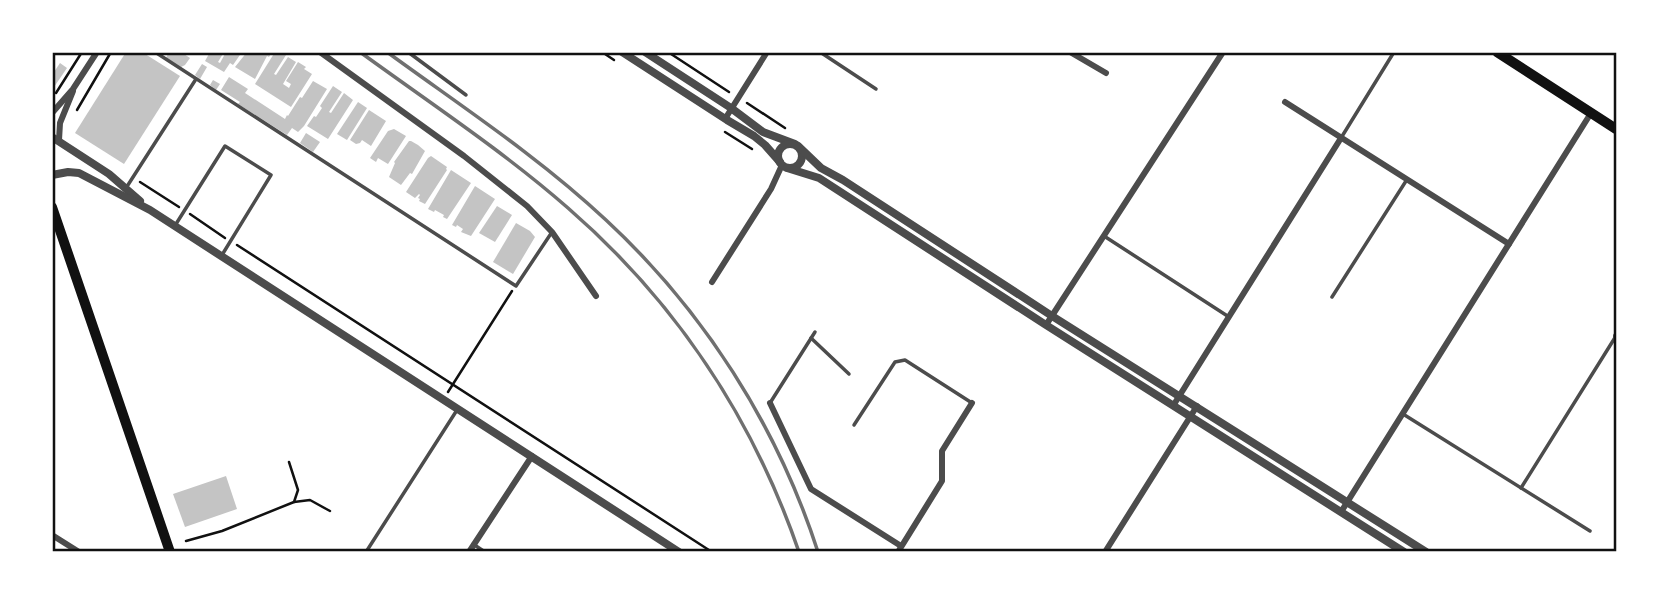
<svg xmlns="http://www.w3.org/2000/svg" width="1669" height="604" font-family="Cabin,sans-serif">
<style>
.building{fill:#c4c4c4}
.lines{fill:none;stroke-linecap:round;stroke-linejoin:round}
.path{stroke:#111;stroke-width:2.5}
.service{stroke:#4c4c4c;stroke-width:3.5}
.minor{stroke:#4c4c4c;stroke-width:6}
.tertiary{stroke:#4c4c4c;stroke-width:8}
.primary{stroke:#111;stroke-width:10}
.rail{stroke:#707070;stroke-width:3.5}
.neatline{fill:none;stroke:#111;stroke-width:2.5}
</style>
<rect width="100%" height="100%" fill="#fff"/>
<g class="building">
<polygon points="126,52 142,52 180,76 124,164 75,133"/>
<polygon points="169,52 181,52 190,58 185,65 181,67 166,58"/>
<polygon points="210,52 224,52 218,62 220,63 226,52 242,52 233,65 230,63 224,72 205,61"/>
<polygon points="247,52 272,52 269,57 267,56 255,79 235,67"/>
<polygon points="275,52 281,52 286,55 274,74 276,75 288,57 296,62 283,84 289,88 291,84 286,81 298,62 306,67 304,69 312,74 291,107 255,84"/>
<polygon points="60,63 67,68 52,90 52,75"/>
<polygon points="202,64 207,67 200,79 195,75"/>
<polygon points="229,77 248,89 245,93 285,119 287,115 288,116 300,97 302,98 313,81 327,89 304,126 298,132 292,128 287,135 238,104 240,102 221,90"/>
<polygon points="213,80 220,84 216,90 210,85"/>
<polygon points="333,86 342,92 329,112 331,113 344,93 353,100 328,139 307,126 314,116 316,117 322,108 320,106"/>
<polygon points="358,102 367,108 347,140 337,134"/>
<polygon points="369,110 386,121 371,146 362,140 360,143 356,144 350,140"/>
<polygon points="394,129 406,136 388,164 378,158 376,162 370,158 388,131"/>
<polygon points="306,133 320,142 313,152 300,143"/>
<polygon points="409,141 411,141 418,145 425,151 412,174 410,173 401,185 389,177 395,163 394,162"/>
<polygon points="431,156 447,167 446,169 447,170 425,204 419,201 420,199 418,198 420,195 419,194 415,198 406,192 428,158"/>
<polygon points="451,170 471,183 447,219 443,217 444,215 435,210 434,212 428,209"/>
<polygon points="475,186 495,199 471,236 461,232 463,229 457,225 456,227 452,225"/>
<polygon points="497,206 512,215 495,242 479,233"/>
<polygon points="516,223 530,231 535,237 513,274 493,262"/>
<polygon points="226,476 237,509 185,527 173,494"/>
</g>
<g class="lines">
<g class="path">
<polyline points="602,52 614,60"/>
<polyline points="668,52 729,92"/>
<polyline points="56,93 82,52"/>
<polyline points="747,103 785,128"/>
<polyline points="77,110 111,52"/>
<polyline points="725,132 752,149"/>
<polyline points="140,182 179,207"/>
<polyline points="190,214 225,238"/>
<polyline points="237,245 712,552"/>
<polyline points="448,392 512,291"/>
<polyline points="294,502 310,500 330,511"/>
<polyline points="186,541 222,531 294,502 298,490 289,462"/>
</g>
<g class="service">
<polyline points="155,52 516,286 552,232"/>
<polyline points="408,52 466,95"/>
<polyline points="820,52 876,89"/>
<polyline points="1341,138 1394,52"/>
<polyline points="126,188 196,79"/>
<polyline points="176,224 225,146 271,175 222,255"/>
<polyline points="1104,236 1229,317"/>
<polyline points="1332,297 1406,181"/>
<polyline points="811,338 849,374"/>
<polyline points="770,403 815,332"/>
<polyline points="1403,414 1590,531"/>
<polyline points="854,425 895,362 905,360 972,403"/>
<polyline points="1521,488 1616,336"/>
<polyline points="473,544 485,552"/>
<polyline points="366,552 457,410"/>
</g>
<g class="minor">
<polyline points="320,52 464,156 527,206 552,232 596,296"/>
<polyline points="1070,52 1106,73"/>
<polyline points="1285,102 1509,244"/>
<polyline points="52,113 73,89 97,52"/>
<polyline points="725,119 767,52"/>
<polyline points="59,140 60,123 73,91"/>
<polyline points="712,282 771,189 782,165"/>
<polyline points="1046,325 1223,52"/>
<polyline points="1616,336 1616,337"/>
<polyline points="770,403 811,489 901,546"/>
<polyline points="1173,406 1341,138"/>
<polyline points="1341,512 1591,113"/>
<polyline points="52,535 79,552"/>
<polyline points="469,552 532,456"/>
<polyline points="898,552 942,481 942,451 972,403"/>
<polyline points="1105,552 1197,406"/>
</g>
<g class="tertiary">
<polyline points="622,52 727,120 754,136 765,145 780,162"/>
<polyline points="645,52 731,108 763,132 795,144"/>
<polyline points="52,137 109,174 140,201"/>
<circle cx="790" cy="156" r="12"/>
<polyline points="798,146 821,168 843,180 1052,316 1426,552"/>
<polyline points="787,168 819,178 1046,325 1404,552"/>
<polyline points="52,175 68,172 79,173 150,210 679,552"/>
</g>
<g class="primary">
<polyline points="1497,52 1616,129"/>
<polyline points="52,207 170,552"/>
</g>
<g class="rail">
<path d="M360,52C430,103 503,151 568,208C675,301 753,418 799,552"/>
<path d="M387,52C461,106 539,157 606,220C703,310 777,425 818,552"/>
</g>
</g>
<rect width="1669" height="604" fill="none" stroke="#ffffff" stroke-width="108"/>
<rect x="54" y="54" width="1561" height="496" class="neatline"/>
</svg>
